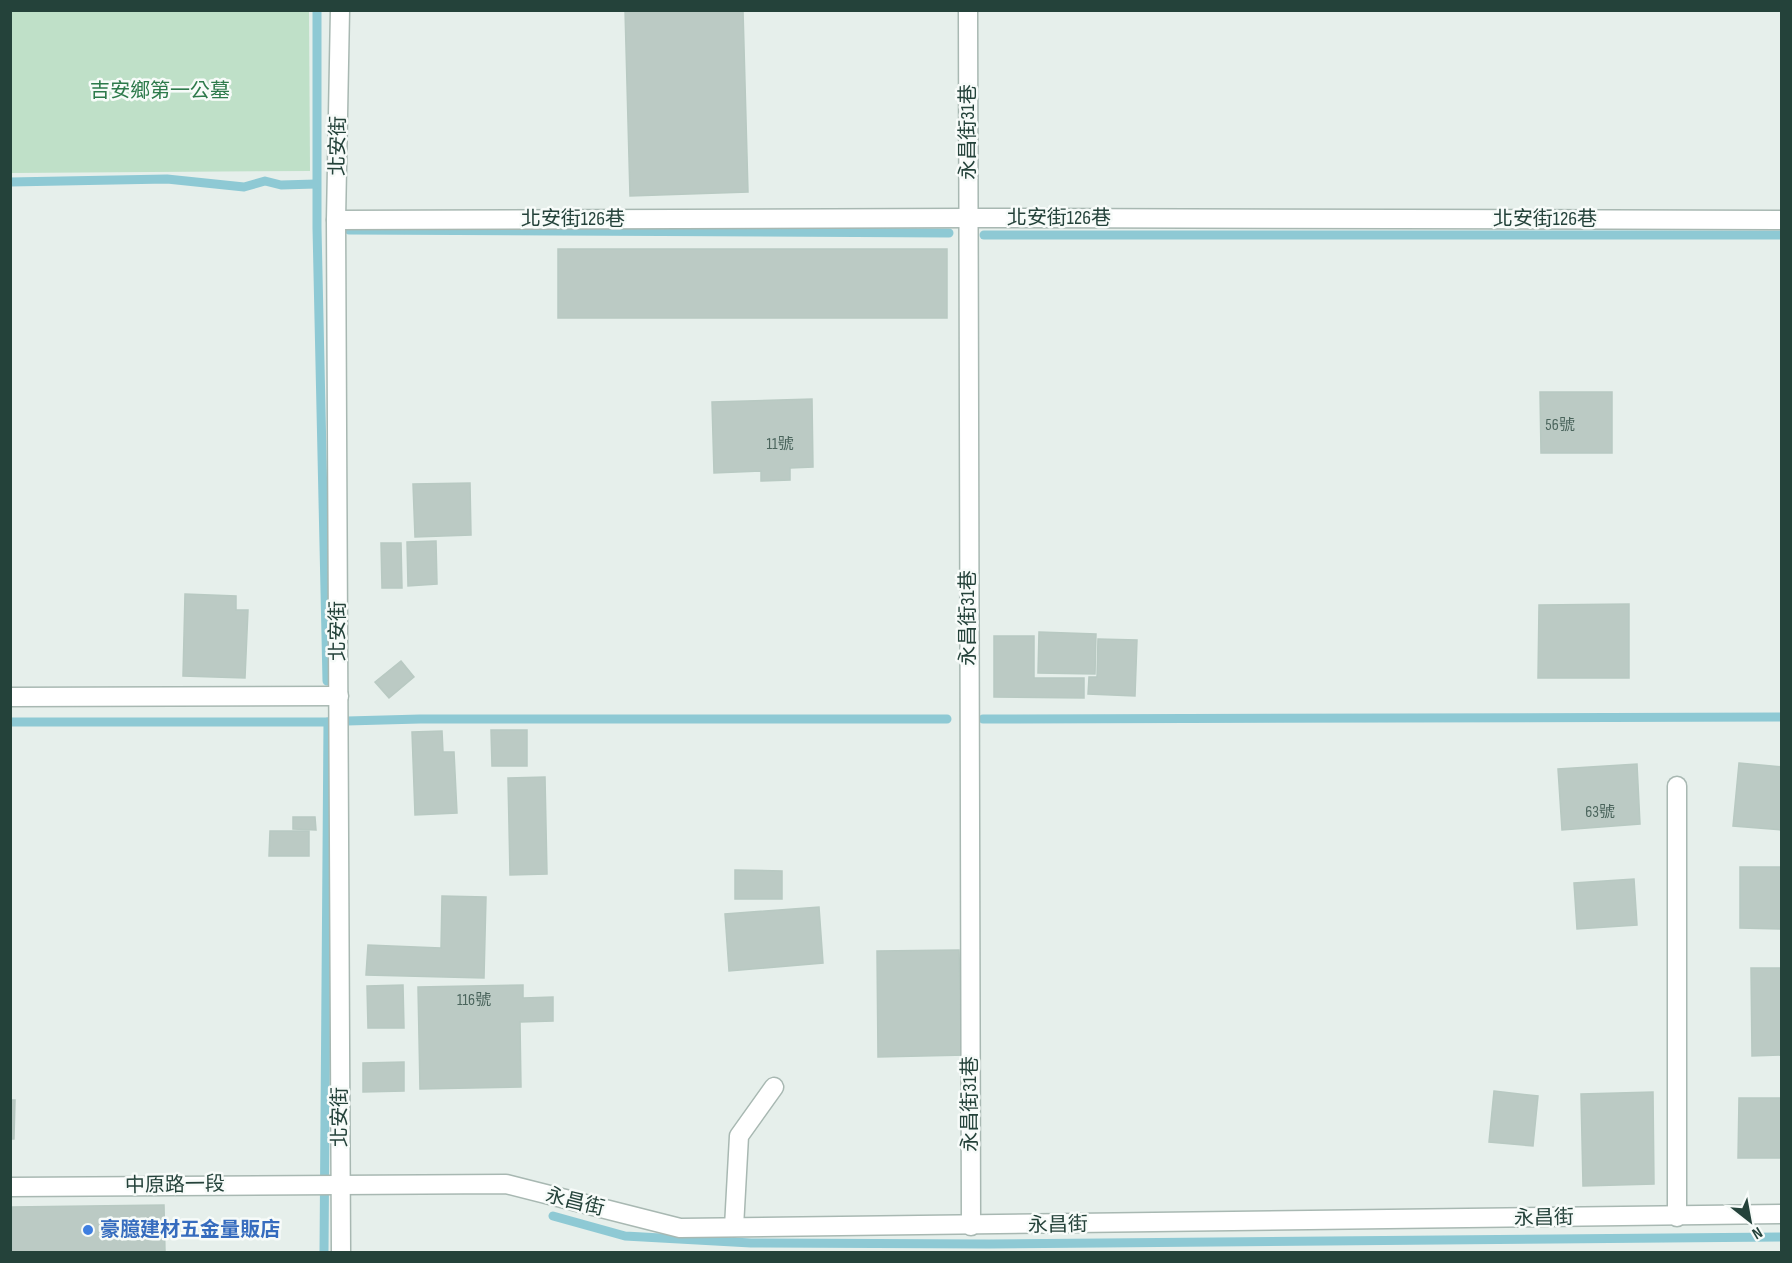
<svg xmlns="http://www.w3.org/2000/svg" width="1792" height="1263" font-family="'Sofia Sans Condensed','Noto Sans TC',sans-serif">
<style>
.green{fill:#bfe0c8}
.lines{fill:none;stroke-linecap:round;stroke-linejoin:round}
.stream{stroke:#8ec9d4;stroke-width:9}
.building{fill:#bbcac4;stroke:#b8c9c2;stroke-width:1.5}
.minor-casing{stroke:#a8b8b2;stroke-width:21}
.minor{stroke:#fff;stroke-width:18}
.shop-dot{fill:#3f7fe0;stroke:#f7fbf9;stroke-width:2}
.labels{text-anchor:middle;dominant-baseline:central;stroke-width:5;stroke-linejoin:round;paint-order:stroke}
.number-label{font-size:16px;fill:#4a645c}
.park-label{font-size:20px;fill:#2d7a4b;stroke:#f7fbf9}
.street-label{font-size:20px;fill:#24423a;stroke:#f7fbf9}
.shop-label{font-size:20px;font-weight:bold;fill:#366cbe;stroke:#f7fbf9;text-anchor:start}
</style>
<rect width="100%" height="100%" fill="#e6efeb"/>
<polygon class="green" points="10,11 309,11 310,171 11,173"/>
<g class="lines">
<g class="stream">
<polyline points="317,10 317,228 327,681"/>
<polyline points="10,182 167,179 244,187 265,181 281,185 316,184"/>
<polyline points="349,230 949,233"/>
<polyline points="984,235 1782,235"/>
<polyline points="983,719 1782,717"/>
<polyline points="347,721 420,719 947,719"/>
<polyline points="10,722 332,722"/>
<polyline points="553,1216 625,1236 751,1243 989,1244 1782,1237"/>
<polyline points="324,1252 328,722"/>
</g>
</g>
<g class="building">
<polygon points="625,10 743,10 748,192 630,196"/>
<rect x="558" y="249" width="389" height="69"/>
<polygon points="1540,392 1612,392 1612,453 1541,453"/>
<polygon points="812,399 813,467 790,468 790,480 761,481 761,471 714,473 712,402"/>
<polygon points="470,483 471,535 415,537 413,484"/>
<polygon points="436,541 437,584 408,586 407,542"/>
<polygon points="381,543 401,543 402,588 382,588"/>
<polygon points="185,594 236,596 236,610 248,610 245,678 183,676"/>
<polygon points="1629,604 1629,678 1538,678 1539,605"/>
<polygon points="1039,632 1096,634 1095,674 1038,673"/>
<polygon points="994,636 1034,636 1034,678 1084,678 1084,698 994,697"/>
<polygon points="1098,639 1137,640 1135,696 1088,694 1089,677 1097,677"/>
<polygon points="401,661 414,677 389,698 375,682"/>
<polygon points="491,730 527,730 527,766 492,766"/>
<polygon points="442,731 443,752 454,752 457,813 415,815 412,732"/>
<polygon points="1739,763 1782,767 1782,830 1733,826"/>
<polygon points="1637,764 1640,824 1562,830 1558,769"/>
<polygon points="545,777 547,874 510,875 508,778"/>
<polygon points="293,817 315,817 316,830 293,829"/>
<polygon points="270,831 309,831 309,856 269,856"/>
<polygon points="1740,867 1782,867 1782,929 1740,928"/>
<polygon points="735,870 782,871 782,899 735,899"/>
<polygon points="1634,879 1637,925 1577,929 1574,883"/>
<polygon points="442,896 486,897 484,978 366,975 368,945 441,948"/>
<polygon points="819,907 823,963 729,971 725,914"/>
<polygon points="959,950 960,989 966,989 966,1055 878,1057 877,951"/>
<polygon points="1751,968 1782,968 1782,1055 1752,1056"/>
<polygon points="403,985 404,1028 368,1028 367,986"/>
<polygon points="523,985 523,998 553,997 553,1021 520,1022 521,1087 420,1089 418,987"/>
<polygon points="404,1062 404,1091 363,1092 363,1063"/>
<polygon points="1494,1091 1538,1096 1533,1146 1489,1142"/>
<polygon points="1653,1092 1654,1184 1583,1186 1581,1094"/>
<polygon points="1739,1098 1782,1098 1782,1158 1738,1158"/>
<polygon points="10,1100 15,1100 14,1139 10,1139"/>
<polygon points="164,1205 165,1252 12,1252 12,1207"/>
</g>
<g class="lines">
<defs>
<g id="minor">
<polyline points="340,10 336,220 341,1252"/>
<polyline points="968,10 971,1226"/>
<polyline points="336,220 968,218 1782,220"/>
<polyline points="10,697 339,696"/>
<polyline points="1677,786 1677,1217"/>
<polyline points="10,1187 506,1184 680,1228 1782,1214"/>
<polyline points="734,1227 739,1136 774,1087"/>
</g>
</defs>
<use href="#minor" class="minor-casing"/>
<use href="#minor" class="minor"/>
</g>
<circle class="shop-dot" cx="88" cy="1230" r="6"/>
<g class="labels">
<g class="number-label">
<text x="1560" y="425">56號</text>
<text x="780" y="444">11號</text>
<text x="1600" y="812">63號</text>
<text x="474" y="1000">116號</text>
</g>
<g class="park-label">
<text x="160" y="91">吉安鄉第一公墓</text>
</g>
<g class="street-label">
<text transform="translate(968 132) rotate(-90)">永昌街31巷</text>
<text transform="translate(338 146) rotate(-89)">北安街</text>
<text x="1059" y="218">北安街126巷</text>
<text x="573" y="219">北安街126巷</text>
<text x="1545" y="219">北安街126巷</text>
<text transform="translate(968 618) rotate(-90)">永昌街31巷</text>
<text transform="translate(338 631) rotate(-90)">北安街</text>
<text transform="translate(970 1104) rotate(-90)">永昌街31巷</text>
<text transform="translate(340 1117) rotate(-90)">北安街</text>
<text transform="translate(175 1185) rotate(-1)">中原路一段</text>
<text transform="translate(575 1202) rotate(14)">永昌街</text>
<text transform="translate(1544 1218) rotate(-1)">永昌街</text>
<text transform="translate(1058 1225) rotate(-1)">永昌街</text>
</g>
<g class="shop-label">
<text x="100" y="1230">豪臆建材五金量販店</text>
</g>
</g>
<rect width="1792" height="1263" fill="none" stroke="#24423a" stroke-width="24"/>
<g transform="translate(1750 1221) rotate(149)" stroke="#f7fbf9" stroke-width="4.5" paint-order="stroke">
<path d="M0-4.5L10 22L0 15L-10 22Z" fill="#24423a"/>
<text y="-9" font-size="16" font-weight="bold" text-anchor="middle" fill="#24423a">N</text>
</g>
</svg>
